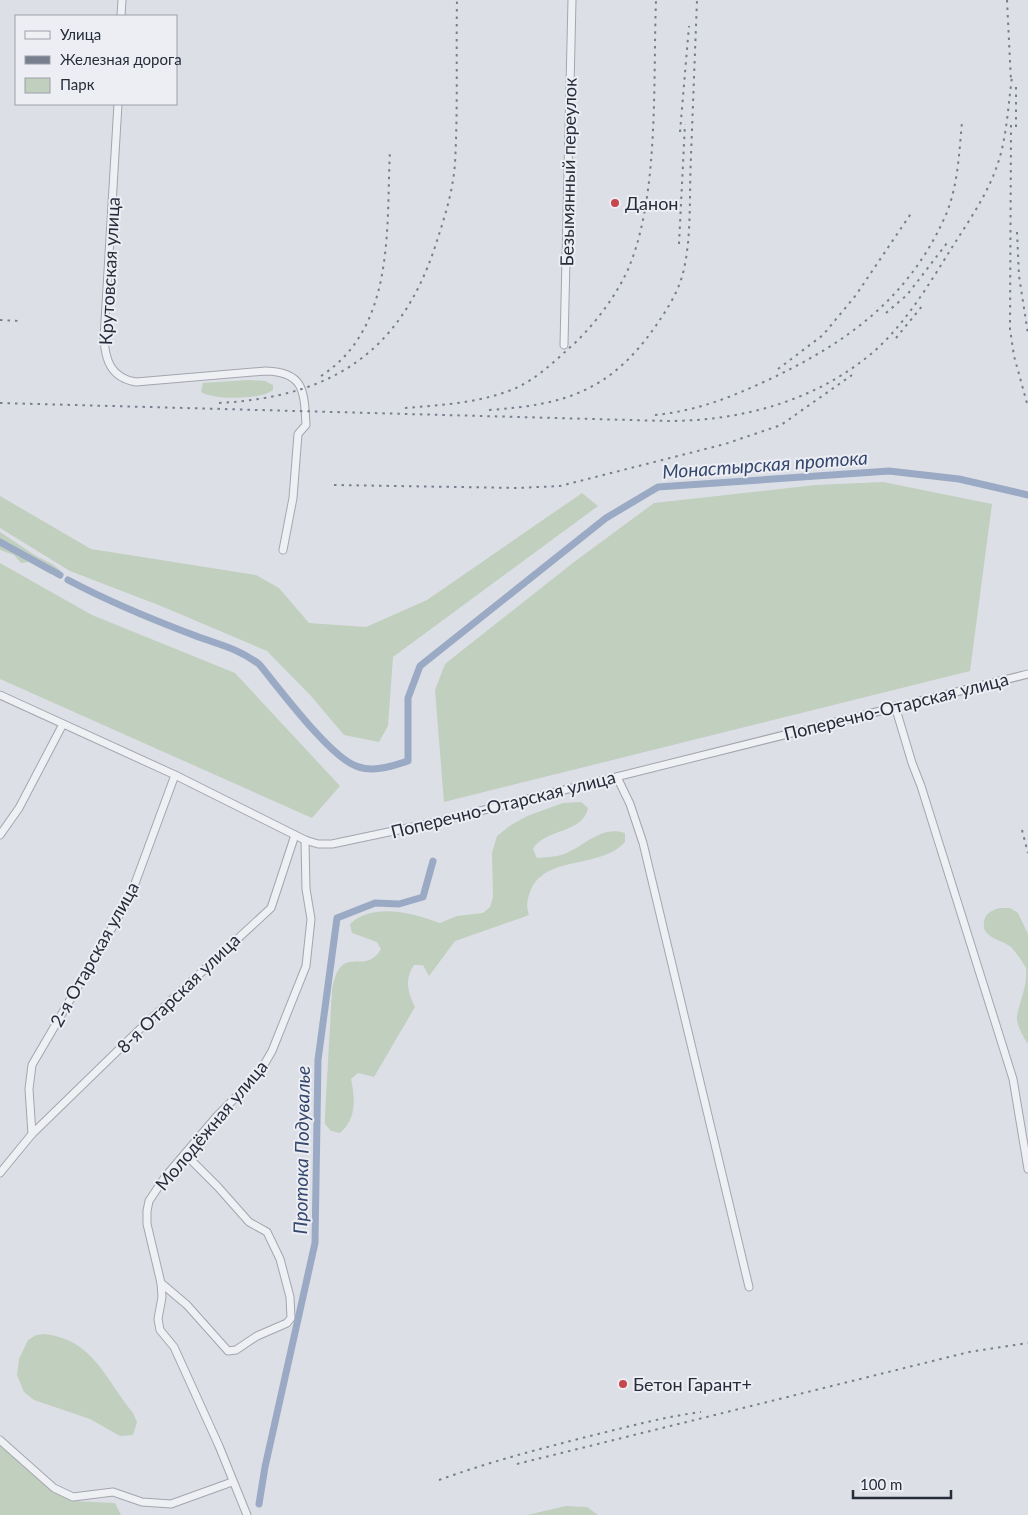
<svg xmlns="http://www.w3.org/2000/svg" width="1028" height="1515" font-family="Lato,sans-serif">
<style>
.green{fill:#c1cfbe}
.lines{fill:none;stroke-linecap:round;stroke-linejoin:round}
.canal{stroke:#9aaac4;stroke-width:7}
.minor-casing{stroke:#a3a6af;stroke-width:9}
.minor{stroke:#eff0f4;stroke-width:7}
.rail{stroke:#777e8e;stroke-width:2;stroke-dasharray:2.5 5;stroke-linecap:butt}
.poi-dot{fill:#c5484d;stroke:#eceef4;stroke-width:2}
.labels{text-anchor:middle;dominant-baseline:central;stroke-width:4;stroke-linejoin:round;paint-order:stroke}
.street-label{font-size:18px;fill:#272c3b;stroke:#eceef4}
.poi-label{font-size:18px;fill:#272c3b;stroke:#eceef4;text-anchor:start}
.water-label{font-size:19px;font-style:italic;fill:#34476c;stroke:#eceef4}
</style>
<rect width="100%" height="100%" fill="#dddfe6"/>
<g class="green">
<path d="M248,380L265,381L273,385V390C261,400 213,400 201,392L203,383Z"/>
<polygon points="883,482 992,504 970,671 444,802 435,690 445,664 574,562 654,503 816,485"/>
<polygon points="582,493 598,506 393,657 388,726 379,742 344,735 311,696 267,651 161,606 70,571 0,528 0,496 91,549 256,575 279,588 309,623 366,627 427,600"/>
<path d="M0,532C10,539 20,545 30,552C40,559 52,562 61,571L50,574L29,562L21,563L14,555L0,550Z"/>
<polygon points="0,563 92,615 235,673 340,786 312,818 0,679"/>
<path d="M581,802L588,808C583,834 545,828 533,849L537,858C546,857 557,857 564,854C585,846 601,825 625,833V842C600,870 544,854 530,892C527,900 526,906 529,915L455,941L429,976L423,965H414C404,980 408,992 415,1007L374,1077L358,1073L351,1079C355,1098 357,1119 340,1133L331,1131L325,1124V1115L332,990C341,940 364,978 381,949L377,942L352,933L350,924C373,902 413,913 440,923L457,916L483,913L490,907L493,897L492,853L497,836L511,825L527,816L563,803Z"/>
<path d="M1000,908H1010L1018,913L1028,934V1044C1023,1037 1016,1024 1017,1016C1020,1000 1028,984 1026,968C1022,961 1017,954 1012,948C1003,939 981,939 984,922C985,913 992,910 1000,908Z"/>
<path d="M45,1334C94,1340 105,1379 133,1413L137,1422L133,1435L120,1436L90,1419L34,1400L24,1392L17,1375L19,1359L28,1340L36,1335Z"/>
<polygon points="0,1445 54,1490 73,1501 115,1503 121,1515 0,1515"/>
<polygon points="566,1506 587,1507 598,1515 527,1515"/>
</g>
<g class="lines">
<g class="canal">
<polyline points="0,542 60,575"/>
<path d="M68,580C106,600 156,621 196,636C220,645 237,648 259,664C279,688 329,756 356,766C373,773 392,766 408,761V698L420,666L606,518L658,487L889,471L959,479L1028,495"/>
<polyline points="259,1504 265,1467 315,1243 318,1060 337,918 375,903 399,904 423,897 433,861"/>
</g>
<defs>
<g id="minor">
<polyline points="121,16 122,0"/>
<path d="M118,104L104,338C105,360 111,378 136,382L266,371C305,372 304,392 306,425L298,434L293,498L283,550"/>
<polyline points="564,345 572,0"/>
<polyline points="0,695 175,775 305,840 318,844 332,844 436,822 1028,674"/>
<polyline points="895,706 912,763 921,786 1013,1079 1028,1169"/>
<polyline points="617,777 630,804 643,843 749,1287"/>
<polyline points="0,835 19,808 63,724"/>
<polyline points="32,1134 29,1089 32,1065 130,897 175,775"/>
<polyline points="0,1173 32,1134 140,1029 271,908 295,835"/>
<polyline points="161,1283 187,1305 228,1351 236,1350 257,1336 287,1323 291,1318 290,1297 280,1259 267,1232 249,1222 218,1187 185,1154"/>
<polyline points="0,1440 54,1488 73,1497 113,1492 142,1502 171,1504 232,1482"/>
<polyline points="247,1515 219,1446 174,1347 160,1330 158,1319 162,1297 161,1283 147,1224 147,1211 149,1201 165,1177 217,1116 248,1085 261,1070 272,1051 306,966 311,919 306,889 305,840"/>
</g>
</defs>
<use href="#minor" class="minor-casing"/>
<use href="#minor" class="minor"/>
<g class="rail">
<polyline points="1007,0 1011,82"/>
<polyline points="1016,87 1016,132"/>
<polyline points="1011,125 1010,329 1014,356 1028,407"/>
<polyline points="680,132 689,26"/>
<polyline points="1017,232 1019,276 1028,334"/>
<polyline points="679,244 685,124"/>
<polyline points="886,313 907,295 947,243"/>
<polyline points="0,320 20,321"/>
<polyline points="896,338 923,305"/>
<polyline points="778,369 823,335 856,295 912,212"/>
<path d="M321,376C396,327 386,228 390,150"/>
<path d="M0,403L667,421C740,421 813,402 871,354C904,326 928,286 951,249C968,222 988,194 998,163C1007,136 1008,106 1012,77"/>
<path d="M219,403C329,397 399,355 435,247C444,219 453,192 455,163C458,109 456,54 457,0"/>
<path d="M405,408C442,405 481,403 516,388C534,380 552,364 567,350C591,330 620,292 631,262C659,189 653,79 656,0"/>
<path d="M489,410C565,405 610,391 655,327C666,311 678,293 683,273C692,238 689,193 691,156C693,104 695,52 697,0"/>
<path d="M655,415C696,411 729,398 766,381C845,344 907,300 944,219C958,189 959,154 962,122"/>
<polyline points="334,485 518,488 560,486 725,444 781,425 852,375"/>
<polyline points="1022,830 1028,853"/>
<polyline points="517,1464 969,1352 1028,1343"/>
<path d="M439,1480C489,1462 539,1449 590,1436C627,1427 663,1417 701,1412"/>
</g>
</g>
<g class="poi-dot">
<circle cx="615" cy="203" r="5"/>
<circle cx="623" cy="1384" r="5"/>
</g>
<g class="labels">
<g class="street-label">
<text transform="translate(568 172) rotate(-89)">Безымянный переулок</text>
<text transform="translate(109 271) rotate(-87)">Крутовская улица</text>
<text transform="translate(896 706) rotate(-14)">Поперечно-Отарская улица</text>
<text transform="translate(503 804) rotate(-14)">Поперечно-Отарская улица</text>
<text transform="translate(94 954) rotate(-61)">2-я Отарская улица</text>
<text transform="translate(178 993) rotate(-44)">8-я Отарская улица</text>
<text transform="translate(211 1125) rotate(-50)">Молодёжная улица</text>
</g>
<g class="poi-label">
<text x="625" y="203">Данон</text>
<text x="633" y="1384">Бетон Гарант+</text>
</g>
<g class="water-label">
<text transform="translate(765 464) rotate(-4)">Монастырская протока</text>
<text transform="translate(301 1150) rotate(-89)">Протока Подувалье</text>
</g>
</g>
<rect x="15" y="15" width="162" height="90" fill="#eceef4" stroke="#9da0aa"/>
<rect x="25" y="31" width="25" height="8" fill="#eff0f4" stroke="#9da0aa"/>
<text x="60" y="40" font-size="15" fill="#272c3b">Улица</text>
<rect x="25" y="56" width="25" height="8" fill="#777e8e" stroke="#9da0aa"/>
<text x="60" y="65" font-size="15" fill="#272c3b">Железная дорога</text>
<rect x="25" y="78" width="25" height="15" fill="#c1cfbe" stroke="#9da0aa"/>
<text x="60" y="90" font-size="15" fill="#272c3b">Парк</text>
<path d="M853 1490v8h98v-8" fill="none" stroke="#272c3b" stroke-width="2.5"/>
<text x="860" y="1490" font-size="15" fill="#272c3b" stroke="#eceef4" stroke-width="4" paint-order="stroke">100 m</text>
</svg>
